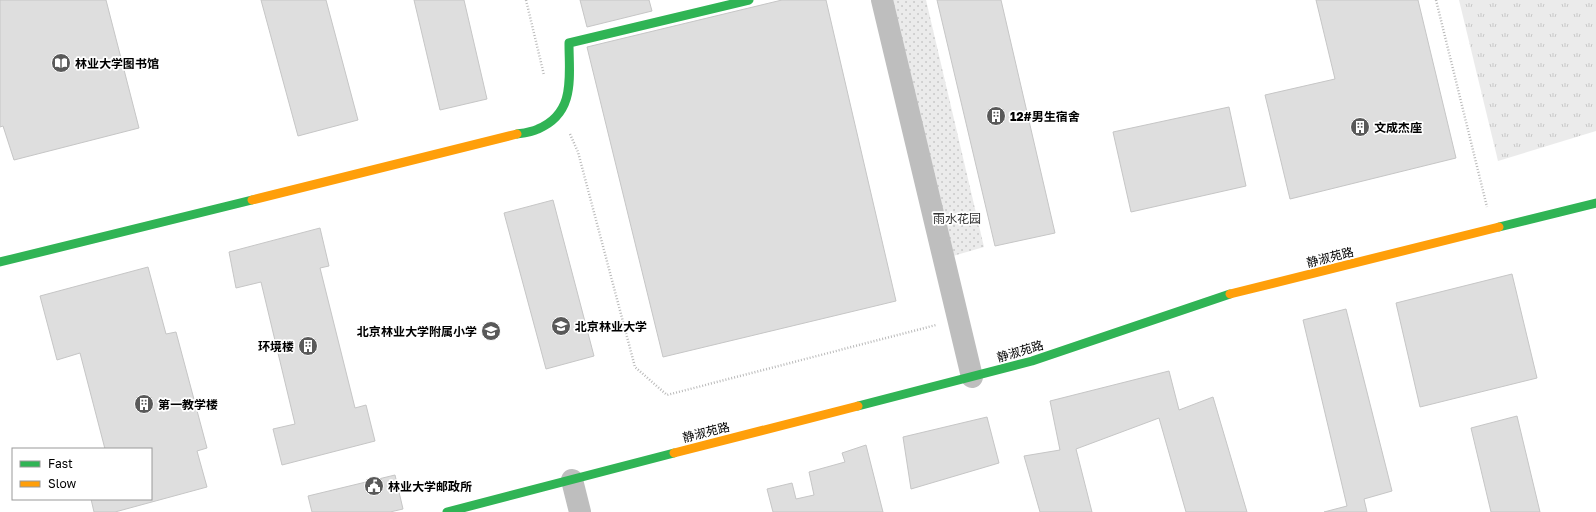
<svg xmlns="http://www.w3.org/2000/svg" width="1596" height="512" font-family="'Golos Text','Noto Sans SC',sans-serif">
<style>
.grass{fill:url(#grass-tufts)}
.park{fill:url(#park-dots)}
.building{fill:#dedede;stroke:#c6c6c6}
.lines{fill:none;stroke-linecap:round;stroke-linejoin:round}
.path{stroke:#b9b9b9;stroke-width:2.5;stroke-dasharray:1 2;stroke-linecap:butt}
.street{stroke:#bebebe;stroke-width:22}
.fast{stroke:#30b455;stroke-width:9}
.slow{stroke:#ff9f0a;stroke-width:9}
.labels{text-anchor:middle;dominant-baseline:central;stroke-width:3.5;stroke-linejoin:round;paint-order:stroke}
.poi-label{font-size:12px;font-weight:bold;fill:#000;stroke:#fff;text-anchor:start}
.park-label{font-size:12px;fill:#313131;stroke:#fff}
.street-label{font-size:12px;fill:#000;stroke:#fff}
</style>
<defs>
<pattern id="grass-tufts" width="24" height="20" patternUnits="userSpaceOnUse"><rect width="24" height="20" fill="#ebebeb"/><path d="M3 7l-1-3M5 7V3M7 7l1-3M15 17l-1-3M17 17v-4M19 17l1-3" fill="none" stroke="#c8c8c8"/></pattern>
<pattern id="park-dots" width="8" height="8" patternUnits="userSpaceOnUse"><rect width="8" height="8" fill="#ebebeb"/><path d="M2 2h.1M6 6h.1" fill="none" stroke="#c8c8c8" stroke-width="1.8" stroke-linecap="round"/></pattern>
</defs>
<rect width="100%" height="100%" fill="#fff"/>
<polygon class="grass" points="1459,0 1596,0 1596,131 1498,161"/>
<polygon class="park" points="888,0 926,0 984,247 946,258"/>
<g class="building">
<polygon points="0,0 106,0 139,128 14,160 3,126 0,127"/>
<polygon points="261,0 326,0 358,120 298,136"/>
<polygon points="414,0 464,0 487,99 440,110"/>
<polygon points="580,0 649,0 652,11 587,27"/>
<polygon points="782,0 826,0 896,301 663,357 587,47"/>
<polygon points="937,0 1001,0 1055,233 995,246"/>
<polygon points="1316,0 1418,0 1456,158 1290,199 1265,95 1335,79"/>
<polygon points="1229,107 1246,186 1131,212 1113,132"/>
<polygon points="553,200 594,356 546,369 504,213"/>
<polygon points="320,228 329,266 320,268 355,408 366,405 375,441 282,465 273,429 295,424 261,282 236,288 229,252"/>
<polygon points="148,267 166,334 176,332 207,448 197,451 207,487 115,512 94,512 91,499 151,499 151,449 105,449 80,353 57,360 40,296"/>
<polygon points="1512,274 1537,378 1420,407 1396,303"/>
<polygon points="1346,309 1392,491 1364,499 1367,512 1324,512 1347,506 1303,320"/>
<polygon points="1169,371 1179,410 1213,397 1247,512 1186,512 1159,418 1076,449 1092,512 1040,512 1024,456 1060,450 1050,401"/>
<polygon points="1517,416 1540,512 1491,512 1471,428"/>
<polygon points="987,417 999,463 911,489 903,437"/>
<polygon points="866,445 883,512 773,512 767,489 792,483 796,499 814,495 809,472 845,462 842,453"/>
<polygon points="395,475 403,509 390,512 312,512 308,496"/>
</g>
<g class="lines">
<g class="path">
<polyline points="526,0 544,75"/>
<polyline points="1436,0 1487,207"/>
<polyline points="570,134 578,152 635,367 667,395 936,325"/>
</g>
<g class="street">
<polyline points="882,0 972,377"/>
<polyline points="572,480 580,512"/>
</g>
<g class="fast">
<path d="M517,134C524,133 532,132 538,129C576,113 569,77 569,43L749,0"/>
<polyline points="1499,227 1596,203"/>
<polyline points="0,262 252,200"/>
<polyline points="858,406 1032,361 1230,294"/>
<polyline points="447,512 674,453"/>
</g>
<g class="slow">
<polyline points="252,200 517,134"/>
<polyline points="1230,294 1499,227"/>
<polyline points="674,453 858,406"/>
</g>
</g>
<defs>
<symbol id="library-disc" viewBox="-11 -11 22 22"><circle r="9.5" fill="#595959" stroke="#fff"/><path d="M-6-4Q-3-5.5-.7-3.5V5Q-3 3-6 4ZM6-4Q3-5.5 .7-3.5V5Q3 3 6 4Z" fill="#fff"/></symbol>
<symbol id="building-disc" viewBox="-11 -11 22 22"><circle r="9.5" fill="#595959" stroke="#fff"/><path d="M-4-6H4V6H1V3H-1V6H-4ZM-2.5-4.3h1.7v1.8h-1.7ZM.8-4.3h1.7v1.8H.8ZM-2.5-1h1.7V.8h-1.7ZM.8-1h1.7V.8H.8Z" fill="#fff"/></symbol>
<symbol id="university-disc" viewBox="-11 -11 22 22"><circle r="9.5" fill="#595959" stroke="#fff"/><path d="M0-5L7-2L0 1L-7-2ZM-4 1L0 2.5L4 1V4Q0 6-4 4Z" fill="#fff"/></symbol>
<symbol id="school-disc" viewBox="-11 -11 22 22"><circle r="9.5" fill="#595959" stroke="#fff"/><path d="M0-5L7-2L0 1L-7-2ZM-4 1L0 2.5L4 1V4Q0 6-4 4Z" fill="#fff"/></symbol>
<symbol id="civic-disc" viewBox="-11 -11 22 22"><circle r="9.5" fill="#595959" stroke="#fff"/><path d="M-.6-6.5H3V-4.5H.6V-3L4-1V1h2V6H-6V1h2V-1L-.6-3ZM-1.2 2.5V6h2.4V2.5Z" fill="#fff"/></symbol>
</defs>
<g fill-rule="evenodd">
<use href="#library-disc" x="50" y="52" width="22" height="22"/>
<use href="#building-disc" x="985" y="105" width="22" height="22"/>
<use href="#building-disc" x="1349" y="116" width="22" height="22"/>
<use href="#university-disc" x="550" y="315" width="22" height="22"/>
<use href="#school-disc" x="480" y="320" width="22" height="22"/>
<use href="#building-disc" x="297" y="335" width="22" height="22"/>
<use href="#building-disc" x="133" y="393" width="22" height="22"/>
<use href="#civic-disc" x="363" y="475" width="22" height="22"/>
</g>
<g class="labels">
<g class="poi-label">
<text x="75" y="63">林业大学图书馆</text>
<text x="1010" y="116">12#男生宿舍</text>
<text x="1374" y="127">文成杰座</text>
<text x="575" y="326">北京林业大学</text>
<text x="477" y="331" text-anchor="end">北京林业大学附属小学</text>
<text x="294" y="346" text-anchor="end">环境楼</text>
<text x="158" y="404">第一教学楼</text>
<text x="388" y="486">林业大学邮政所</text>
</g>
<g class="park-label">
<text x="957" y="218">雨水花园</text>
</g>
<g class="street-label">
<text transform="translate(1330 257) rotate(-14)">静淑苑路</text>
<text transform="translate(1020 351) rotate(-16)">静淑苑路</text>
<text transform="translate(706 432) rotate(-14)">静淑苑路</text>
</g>
</g>
<rect x="12" y="448" width="140" height="52" fill="#ffffff" stroke="#999999"/>
<rect x="20" y="461" width="20" height="6" fill="#30b455" stroke="#999999"/>
<text x="48" y="468" font-size="12" fill="#000000">Fast</text>
<rect x="20" y="481" width="20" height="6" fill="#ff9f0a" stroke="#999999"/>
<text x="48" y="488" font-size="12" fill="#000000">Slow</text>
</svg>
